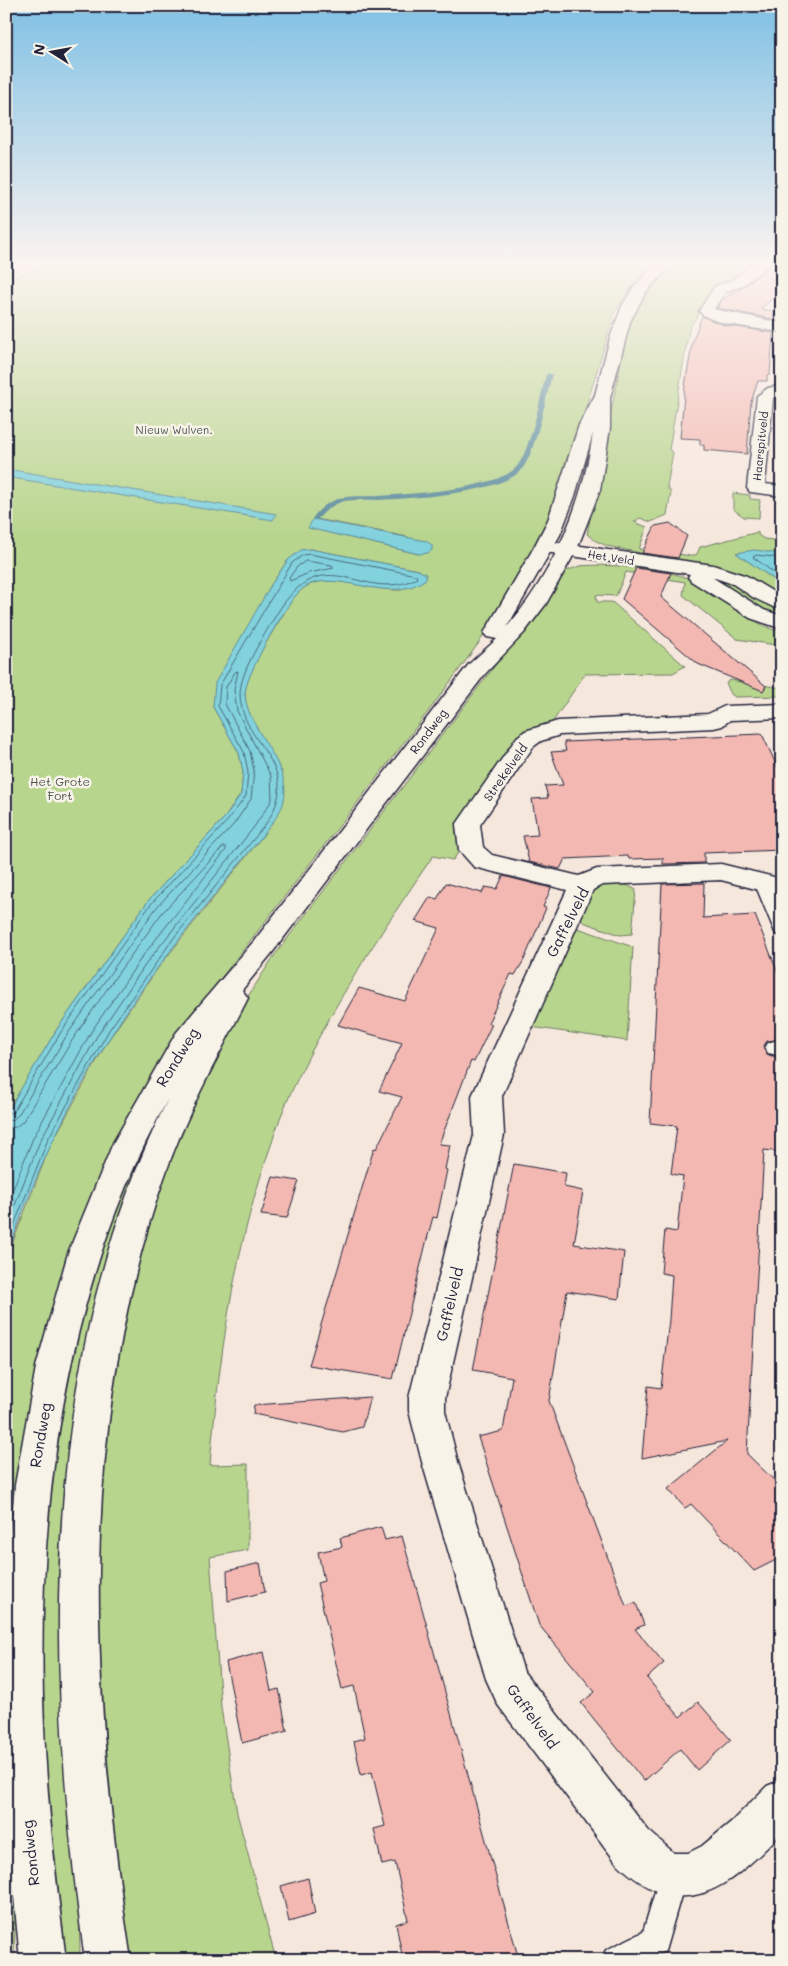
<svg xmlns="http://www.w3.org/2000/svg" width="788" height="1966" font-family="Mali,sans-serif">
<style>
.green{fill:#b8d58d;stroke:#6d7c64;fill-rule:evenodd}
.water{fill:#82d2de;stroke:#5c8c9d}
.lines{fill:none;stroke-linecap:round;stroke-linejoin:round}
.shore{stroke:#48687c;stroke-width:1}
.stream{fill:#5c8c9d;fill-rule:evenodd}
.building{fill:#f3b8b1;stroke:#22223b}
.lane-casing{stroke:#22223b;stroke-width:3}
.street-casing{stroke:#22223b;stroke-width:3}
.secondary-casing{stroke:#22223b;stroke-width:3}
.lane{fill:#f7f3e8;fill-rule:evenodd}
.street{fill:#f7f3e8;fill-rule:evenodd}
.secondary{fill:#f7f3e8;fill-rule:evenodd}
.labels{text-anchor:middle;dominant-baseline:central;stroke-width:5;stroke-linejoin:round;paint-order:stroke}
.far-park-label{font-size:11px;fill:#4f5854;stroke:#f7f3e8}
.far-street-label{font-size:11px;fill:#22223b;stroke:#f7f3e8}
.street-label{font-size:12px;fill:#22223b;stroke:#f7f3e8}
.park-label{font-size:12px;fill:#4f5854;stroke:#f7f3e8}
.near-street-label{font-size:15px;fill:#22223b;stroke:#f7f3e8}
</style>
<rect width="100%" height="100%" fill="#f6e7dd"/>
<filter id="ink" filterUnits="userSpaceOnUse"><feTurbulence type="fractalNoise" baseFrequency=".02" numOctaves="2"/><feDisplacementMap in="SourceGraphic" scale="10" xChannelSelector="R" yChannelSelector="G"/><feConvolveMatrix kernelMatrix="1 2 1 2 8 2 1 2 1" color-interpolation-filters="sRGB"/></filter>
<g filter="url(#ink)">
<g class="green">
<path d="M52,261H653L628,291L614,314L558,500L511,593L478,644L434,704L191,1017L134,1108L6,1598L7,1257L50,1146L107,1042L158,968L264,834L282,772C270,752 244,716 245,693C245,672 282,617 294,597C319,564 368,592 402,590L418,570L310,549L288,560L271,585L251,622L213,707L239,753L243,772L241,794L226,816L148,901L57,1029L6,1114V281ZM317,519L408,537L419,554L310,528Z"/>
<path d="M678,261H745L742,265L750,266L744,271L735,269L730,273L741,275L733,282L715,287L689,329L669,450L673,452L667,487L671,493L667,515L651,522L640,518L634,522L647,527L639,549L692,556L697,554L700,547L758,532V535L764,539L782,541V554L736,553L782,585V601L708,567L607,546L594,540L587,534L627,331C638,302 655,282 678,261Z"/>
<polygon points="733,493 750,495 750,499 760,500 759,518 744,517 733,509"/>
<path d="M580,566C605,563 667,569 690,579C699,582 708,588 717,593C740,607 754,626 782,632V646L737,639L683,595L685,582L626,572L616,596L596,595L597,602H612L685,666L673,673L585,674L552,723L544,727L453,860L433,856C378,936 324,1018 285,1106C278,1122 273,1140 267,1157C233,1257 219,1359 210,1465L248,1464V1550L210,1557L221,1707L237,1813L276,1960H126L109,1853L94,1559L119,1315L162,1170L234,1018L274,956L538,609L563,572Z"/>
<polygon points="712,576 718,576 782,609 782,619 766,614"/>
<polygon points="730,680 782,688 782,696 735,697 731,694 726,683"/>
<polygon points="619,884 629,886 636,890 632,934 620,935 583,922 580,918 593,891 603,886"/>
<polygon points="575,927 633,947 627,1041 531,1027"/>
<polygon points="206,1024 110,1270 79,1900 80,1957 80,1960 56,1960 38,1788 47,1454 105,1223"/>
<polygon points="6,1774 15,1920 14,1960 6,1960"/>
</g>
<g class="water">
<polygon points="6,469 276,514 273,520 6,477"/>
<polygon points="313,519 426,541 432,545 432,550 428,553 419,554 308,528"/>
<path d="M310,549L418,570L426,574V579C385,610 327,559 297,594C284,609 244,677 245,695C248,732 295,766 283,804C277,821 252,848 240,863C213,897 185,931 159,966C93,1054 39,1155 6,1260V1114L57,1029L148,901L226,816L241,794L243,772L239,753L213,707L215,683L271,585L288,560L301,550Z"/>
<polygon points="754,550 782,554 782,585 736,553"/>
</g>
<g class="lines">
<g class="shore">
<polyline points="782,558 756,555 753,557 782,579"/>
<polygon points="306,561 332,565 334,568 309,573 290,581 289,578 297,567"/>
<path d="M6,1114L13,1112L61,1032L151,904L229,819L246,796L248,772L244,752L218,706L220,685L292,563L303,555L310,554L416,575L417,578C361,606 325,535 276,615C265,634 240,671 240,694C241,747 307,765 265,825L173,939L109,1030L48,1139L6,1246"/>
<polyline points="6,1121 13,1120 18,1115 67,1035 156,908 234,824 251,799 254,771 250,751 225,704 226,687 235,672 238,671 234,690 237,711 271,776 272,800 254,827 148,961 97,1036 40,1141 6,1228"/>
<polyline points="6,1128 16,1127 23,1121 73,1039 116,976 162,913 223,847 226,847 226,850 142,957 91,1032 33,1138 6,1207"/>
</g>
<path class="stream" d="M549,373L552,375C546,397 535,454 522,469C502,494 411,498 379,500C367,500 352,499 341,502C330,506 324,512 317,520L312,519C319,509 326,503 338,499C349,495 364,497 376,496C406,494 501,490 518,465C531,447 540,398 546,375Z"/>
</g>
<g class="building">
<polygon points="782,261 782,291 760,309 774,311 773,319 717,308 723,299 743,287 775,262"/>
<polygon points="702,316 724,325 773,333 770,375 767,375 767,381 758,381 751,402 747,454 704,450 704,445 700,445 700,439 680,438 685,385 693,340"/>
<polygon points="670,523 687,536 678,558 642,553 655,526"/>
<polygon points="636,568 671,573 661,597 766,686 763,691 698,664 622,599"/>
<polygon points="762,734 782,777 782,850 704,853 704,863 663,864 663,858 629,859 628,856 565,859 560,869 529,862 523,836 538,835 532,799 548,798 545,786 563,785 551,752 566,751 564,742"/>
<polygon points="503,876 551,888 543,907 546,908 524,960 515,975 511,974 488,1023 492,1024 474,1062 471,1061 439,1144 450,1145 445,1169 447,1170 437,1218 433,1217 426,1243 393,1379 309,1365 374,1148 376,1149 402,1097 379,1091 402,1043 338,1025 359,988 405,1001 439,928 415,921 430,897 437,899 446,883 482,893 485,887 497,889"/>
<polygon points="704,883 703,918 755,915 782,983 782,1040 767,1041 763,1047 768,1055 782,1058 782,1152 764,1150 747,1454 782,1488 782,1557 754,1571 691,1504 685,1508 668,1489 727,1441 642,1458 648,1386 661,1388 669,1320 672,1275 661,1273 665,1230 677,1232 683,1176 671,1174 677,1126 650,1123 662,884"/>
<polygon points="514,1164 566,1173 564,1187 583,1191 574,1244 624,1252 619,1299 567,1291 549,1401 626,1606 636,1603 644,1625 635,1629 664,1663 647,1678 680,1717 698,1702 731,1740 697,1770 680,1749 644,1781 581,1703 595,1692 539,1625 478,1437 503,1431 512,1377 473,1370"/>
<polygon points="273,1177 299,1181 287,1218 261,1215"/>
<polygon points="370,1397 362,1427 343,1432 253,1414 254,1405"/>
<polygon points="381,1527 385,1540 402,1536 519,1960 430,1960 425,1957 403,1960 396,1924 408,1920 395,1862 382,1865 374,1829 385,1826 372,1772 361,1775 354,1741 365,1738 354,1686 342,1689 317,1583 324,1581 318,1552 342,1547 340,1538"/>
<polygon points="260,1563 265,1592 228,1601 227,1571"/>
<polygon points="263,1652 271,1691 279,1689 287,1731 242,1743 226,1662"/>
<polygon points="308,1878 315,1914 289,1922 281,1886"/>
</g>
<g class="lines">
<defs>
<g id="lane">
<polygon points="763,879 769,880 771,884 782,909 782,936 776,934 774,930 755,884 757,880"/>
<polygon points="774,1041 782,1042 782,1056 768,1053 765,1048 768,1043"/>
<polygon points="673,1861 683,1865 687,1875 665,1951 648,1960 601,1960 606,1950 643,1932 663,1865"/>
</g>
<g id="street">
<path d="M757,261H773L742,286L725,292L714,309L782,323V332C764,329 708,325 699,311L715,286L732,280Z"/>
<polygon points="782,385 782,395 773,398 765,484 782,486 782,496 750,492 747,488 757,396 768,388"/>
<polygon points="546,541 713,565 747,576 782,597 782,611 754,598 733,584 712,577 764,610 782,616 782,629 750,618 691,581 688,577 690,574 539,551 536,547 539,543"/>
<path d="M782,704V718L730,720L722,726L714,728L560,735L541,741L533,747L480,825L483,847L492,855L579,876L597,869L721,864L782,879V896L721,880L602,885L593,890L502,1096L504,1135L445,1398V1411L458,1462L524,1672L648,1830L674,1853H688L702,1846L731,1822L767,1786L782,1780V1832C729,1888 682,1928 616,1862L498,1705L486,1679L422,1462L409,1411V1398L474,1135L472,1096L567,890L474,867L459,850L456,825L517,737L525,731L558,721L708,714L725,706Z"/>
</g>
<path id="secondary" d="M659,261H675L645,293L630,322L610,398V428L600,490L577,549L546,604L524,633L485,674L272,953L242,990L248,998C218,1057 185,1116 164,1178C76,1431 90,1699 131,1960H85C45,1674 36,1364 168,1099C64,1287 35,1513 44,1726C47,1804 56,1882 66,1960H20L6,1813V1578L15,1485L36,1367L68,1253L113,1143L176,1033L254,941L469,664L497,639L487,637L484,633L533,549L548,520L579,425L595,395L610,338L622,306L633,288ZM593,433C583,504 554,572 507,627L560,535L575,496Z"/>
</defs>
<use href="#lane" class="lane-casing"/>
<use href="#street" class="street-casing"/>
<use href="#secondary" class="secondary-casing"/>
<use href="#lane" class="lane"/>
<use href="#street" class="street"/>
<use href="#secondary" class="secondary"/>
</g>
</g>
<linearGradient id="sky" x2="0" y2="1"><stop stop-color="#7fc0e4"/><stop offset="0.49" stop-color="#fbf4f0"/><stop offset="1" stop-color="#fbf4f0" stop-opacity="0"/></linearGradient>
<rect width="788" height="537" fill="url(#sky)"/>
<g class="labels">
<g class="far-park-label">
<text x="174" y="429">Nieuw Wulven.</text>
</g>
<g class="far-street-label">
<text transform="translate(760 446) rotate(-84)">Haarspitveld</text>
<text transform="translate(611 557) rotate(9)">Het Veld</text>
</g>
<g class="street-label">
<text transform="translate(428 731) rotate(-53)">Rondweg</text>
<text transform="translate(505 772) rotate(-55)">Strekelveld</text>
</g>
<g class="park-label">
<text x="60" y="781">Het Grote<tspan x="60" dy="14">Fort</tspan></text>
</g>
<g class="near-street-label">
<text transform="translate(567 922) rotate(-63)">Gaffelveld</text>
<text transform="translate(177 1057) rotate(-58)">Rondweg</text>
<text transform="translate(449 1304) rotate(-77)">Gaffelveld</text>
<text transform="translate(40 1435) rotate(-80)">Rondweg</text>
<text transform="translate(533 1716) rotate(54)">Gaffelveld</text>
<text transform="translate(30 1853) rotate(-96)">Rondweg</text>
</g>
</g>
<rect width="788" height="1966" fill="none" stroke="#f7f3e8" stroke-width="25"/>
<rect x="12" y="12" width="763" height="1941" fill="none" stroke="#22223b" stroke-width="2" filter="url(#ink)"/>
<g transform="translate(52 52) rotate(281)" stroke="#f7f3e8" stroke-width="4" paint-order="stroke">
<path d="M0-4L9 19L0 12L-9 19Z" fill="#22223b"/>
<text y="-8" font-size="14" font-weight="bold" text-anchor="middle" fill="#22223b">N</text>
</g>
</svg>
